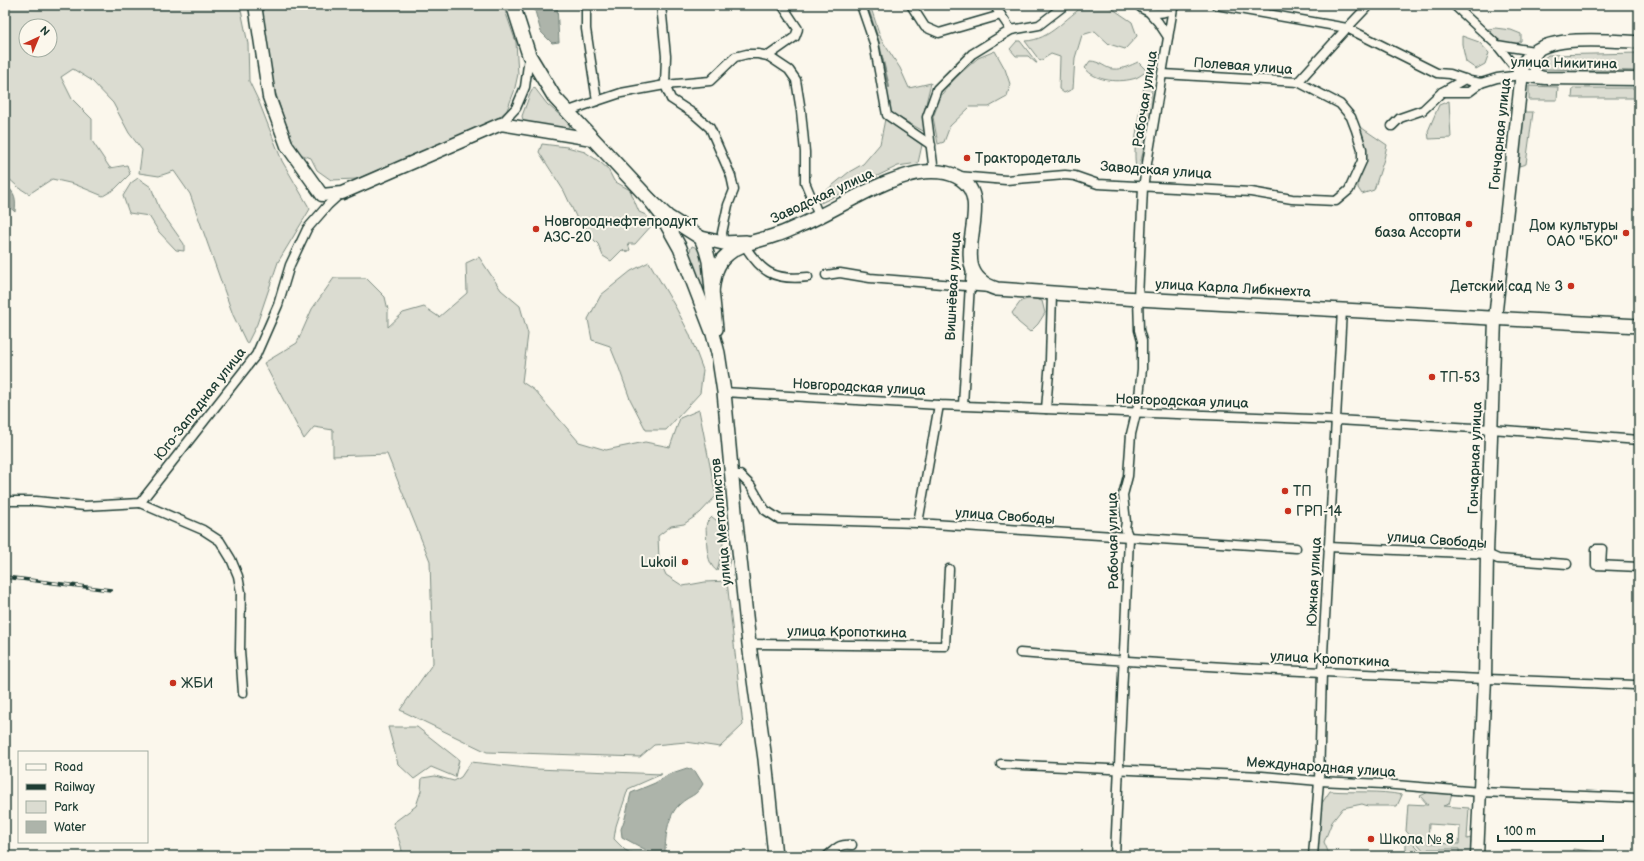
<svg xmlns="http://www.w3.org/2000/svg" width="1644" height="861" font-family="'Balsamiq Sans',sans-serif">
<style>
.green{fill:#dbdcd1;stroke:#7d8c82;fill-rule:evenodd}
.water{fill:#adb4aa;stroke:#74847b}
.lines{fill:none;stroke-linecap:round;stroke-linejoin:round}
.stream{stroke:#74847b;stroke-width:2}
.street-casing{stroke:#1f3d34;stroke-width:11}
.secondary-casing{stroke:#1f3d34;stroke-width:15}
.primary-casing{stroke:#1f3d34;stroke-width:16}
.street{stroke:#fbf7ec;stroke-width:8}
.secondary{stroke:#fbf7ec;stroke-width:12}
.primary{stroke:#fbf7ec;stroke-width:13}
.rail-casing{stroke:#1f3d34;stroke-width:3.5}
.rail{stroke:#fbf7ec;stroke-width:2;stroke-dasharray:6;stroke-linecap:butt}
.poi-dot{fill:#c8321e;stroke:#fbf7ec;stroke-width:1.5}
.labels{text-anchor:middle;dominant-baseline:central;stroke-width:4;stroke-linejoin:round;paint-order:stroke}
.street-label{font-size:14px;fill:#1f3d34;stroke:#fbf7ec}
.poi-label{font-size:14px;fill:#1f3d34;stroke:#fbf7ec;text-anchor:start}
</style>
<rect width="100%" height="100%" fill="#fbf7ec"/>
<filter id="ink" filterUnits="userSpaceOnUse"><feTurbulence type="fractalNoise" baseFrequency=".025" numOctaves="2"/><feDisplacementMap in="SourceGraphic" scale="8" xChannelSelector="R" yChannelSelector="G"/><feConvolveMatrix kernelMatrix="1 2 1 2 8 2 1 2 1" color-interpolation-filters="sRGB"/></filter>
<g filter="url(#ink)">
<g class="green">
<path d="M5,5H240L248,44L249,81L259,102L282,161L310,209L278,262L257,324L247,344L233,315L190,194L174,171L159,176L139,173L142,150L129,133L113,103L91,80L73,69L61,77L72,99L92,119V141L110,168L127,165L130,174L115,189L103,196L74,184L52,179L29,194L18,187L5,175ZM26,26H50V50H26Z"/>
<polygon points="261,5 503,5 516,42 518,74 514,92 507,110 493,123 462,134 357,179 331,180 317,170 311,158 297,153 284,119 270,76"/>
<path d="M864,5H870L881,39L900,68L909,88L931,83C927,99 922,115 925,132L889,112Z"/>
<path d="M1086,5H1107L1132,22L1137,36L1125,49L1109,44L1095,31L1082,35L1075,58L1073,89L1064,93L1059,89L1060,57L1051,54L1040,61L1025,41C1051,40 1065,17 1086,5Z"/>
<polygon points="1495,28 1511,30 1521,34 1521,41 1512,46 1498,41 1488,29"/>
<polygon points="1462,36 1479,42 1489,53 1485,64 1476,69 1466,62 1462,44"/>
<polygon points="1017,41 1020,41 1037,63 1036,63 1028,56 1016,56 1010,49"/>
<polygon points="995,51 1005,69 1010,84 1007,97 989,107 970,107 950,126 944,142 938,144 933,117 942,94 955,78 978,58"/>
<polygon points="1639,53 1639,71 1540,69 1536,65 1548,55"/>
<path d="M1090,61C1100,61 1106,69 1113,69C1122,70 1131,65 1138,62L1147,71C1144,73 1140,76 1136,78C1121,83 1095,82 1085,68Z"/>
<path d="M1151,84C1156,114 1143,146 1138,175C1130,158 1140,106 1144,87Z"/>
<polygon points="1529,86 1558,87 1557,100 1529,100"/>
<polygon points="534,87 547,104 569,123 570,130 525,122 523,120 522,116 530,94"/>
<polygon points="1573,88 1639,88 1639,98 1572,98"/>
<polygon points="1449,101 1451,138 1429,139 1428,131 1439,105"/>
<polygon points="1523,112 1533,112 1526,164 1519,166"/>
<polygon points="885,119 922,145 918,163 898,166 821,203 822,194 849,172 863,164 880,144"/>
<polygon points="1362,128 1387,145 1384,159 1374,190 1362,194 1358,188 1358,130"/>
<polygon points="542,144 567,147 585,152 600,162 608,169 614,181 630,190 639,212 646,215 652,225 635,244 628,244 630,250 627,252 622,250 611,261 603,256 598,244 587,233 585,227 579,223 564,191 539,152"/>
<polygon points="138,178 151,187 160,210 184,244 184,251 176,250 159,232 149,216 129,213 123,196 131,183"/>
<polygon points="692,246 700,249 703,262 710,308 688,255"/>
<polygon points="479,257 501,290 520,306 528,334 522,382 534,390 579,442 606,450 645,442 670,447 680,418 699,410 716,496 700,513 684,524 671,526 658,536 659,559 666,575 683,586 705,582 727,581 743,725 720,747 686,742 654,745 640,757 487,752 400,710 433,663 430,561 387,454 333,456 333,430 314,427 304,439 264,363 297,343 312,309 334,278 366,278 385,297 388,310 388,327 403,313 424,307 439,317 467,293 466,263"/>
<polygon points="649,262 676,308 689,333 703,370 700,393 666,430 646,430 630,399 619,368 610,346 592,340 588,319 601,295 631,271"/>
<polygon points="1031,298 1042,301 1045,313 1038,324 1030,332 1018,322 1012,313 1021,301"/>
<path d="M712,517L720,523C727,539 721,554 717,571C705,563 707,539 706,527L707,522Z"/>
<polygon points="728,550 730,560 728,567 723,571 721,567"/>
<polygon points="388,727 417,727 459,760 455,777 431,767 414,779 398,764"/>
<polygon points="471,762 536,769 662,774 628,789 616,826 614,839 625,850 637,856 403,856 401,846 393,823 416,806 421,791 422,778 435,776 454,781 461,777"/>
<path d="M1330,791C1354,793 1379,790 1402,795L1397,806H1368L1362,804L1343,808L1332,822L1324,842L1330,856H1317L1320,806Z"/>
<path d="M1431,791L1452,793L1449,804L1443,806L1469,808L1467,839L1471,838V856H1459V849H1428L1427,854L1406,831L1408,804L1428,805L1420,796ZM1429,824L1460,826L1459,844L1428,843Z"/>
<polygon points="1406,836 1426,856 1406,856"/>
<polygon points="1573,849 1606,853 1609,856 1572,856"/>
</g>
<g class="water">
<polygon points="531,5 557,5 559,42 552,43 541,32 535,11"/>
<path d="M5,184C16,194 16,198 15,212L5,203Z"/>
<path d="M687,768L695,771L703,784C695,798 691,794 680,804C667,815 665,840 665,856H652L646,850L622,837L621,829L625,818L631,793L655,783L669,774Z"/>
</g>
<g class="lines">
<polyline class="stream" points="867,5 878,40 889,87"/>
<defs>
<g id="street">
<polyline points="661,5 666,56 665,85 671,99 694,114 710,128 731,176 734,190 728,205 722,233 724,245"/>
<polyline points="782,5 798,29 795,37 768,56 789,70 796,80 801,111 805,152 805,182 819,216"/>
<polyline points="861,5 874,43 887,115 931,145"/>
<polyline points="911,5 925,27 939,33 1001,15"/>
<polyline points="994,5 1011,30"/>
<path d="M1138,5C1148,15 1165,16 1175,6"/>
<polyline points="1216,5 1347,28 1437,73 1450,74 1470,81 1481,83 1497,78 1521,75"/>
<polyline points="1454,5 1497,45 1521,75"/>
<polyline points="1149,12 1158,22 1168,37"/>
<polyline points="1497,45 1534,51"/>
<path d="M1539,52C1531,61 1530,71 1542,76"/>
<polyline points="1298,82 1347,28 1369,5"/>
<polyline points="1442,92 1469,92 1481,83"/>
<polyline points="597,101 621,93 665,85 710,81 735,57 747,54 758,54 768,56"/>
<polyline points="566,112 597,101 586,29 586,5"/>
<polyline points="501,124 516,108 525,87 529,57"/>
<polyline points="1392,126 1400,118 1423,110 1442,92 1465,79"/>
<polyline points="934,172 927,117 937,89 972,54 1011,30 1039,25 1065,5"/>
<polyline points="958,176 1006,180 1065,175 1075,176 1098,184 1251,192 1292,199 1336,201 1349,190 1362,161 1362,149 1356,130 1351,117 1340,104 1298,82 1163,74"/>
<path d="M743,243C761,272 773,281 808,277"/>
<polyline points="826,275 840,273 870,278 990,288"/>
<polyline points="724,392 939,405 1337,420 1491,429 1639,440"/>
<polyline points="963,405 971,266"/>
<polyline points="1046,409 1050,360 1052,294"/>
<polyline points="732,475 740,475 751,486 765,510 779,519 918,523 1296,548"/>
<polyline points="5,501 36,501 85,506 140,503 256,355 278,305 290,265 307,229 328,205 341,193"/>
<polyline points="140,503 203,530 220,541 231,559 238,576 241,592 240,650 243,693"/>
<polyline points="918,523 939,405"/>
<polyline points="1328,547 1487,554 1498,559 1567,564"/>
<polyline points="1601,565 1602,549 1596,549 1596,565 1639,567"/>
<polyline points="749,644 945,646 949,569"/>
<path d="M1020,653C1226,670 1432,677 1639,685"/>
<polyline points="1001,764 1262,776 1319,781 1383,784 1480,792 1639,798"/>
<path d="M827,856C836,849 839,843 852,845"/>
<polyline points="1115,856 1129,538 1125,528 1126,522 1123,495 1128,476 1131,434 1138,405 1142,369 1142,341 1139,330 1138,299 1143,187 1173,8"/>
<polyline points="1313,856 1319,781 1322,672 1342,310"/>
</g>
<g id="secondary">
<polyline points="255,5 269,97 287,146 322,195 342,193 501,124 592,139"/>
<polyline points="1521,75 1545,78 1639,79"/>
<path d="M1477,856L1485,679L1487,554L1495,319L1523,63C1526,59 1530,55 1534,52C1556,35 1612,41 1639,42"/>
</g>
<g id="primary">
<polyline points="513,5 529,55 555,98 650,200 668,217 701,238 723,243 746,242"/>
<polyline points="650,200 661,214 680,248 713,334 718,353 724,392 736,522 749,644 765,759 775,856"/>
<polyline points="701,238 706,250 709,261 716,329"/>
<path d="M712,291C714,277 716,263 728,254C742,242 760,241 776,235C785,233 793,228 801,225C838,209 877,181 917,173C931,170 949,171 961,179C999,205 939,272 997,289L1138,299L1639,326"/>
</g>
</defs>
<use href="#street" class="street-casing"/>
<use href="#secondary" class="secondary-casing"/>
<use href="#primary" class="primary-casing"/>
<use href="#street" class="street"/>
<use href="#secondary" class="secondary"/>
<use href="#primary" class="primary"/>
<defs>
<polyline id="rail" points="5,577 111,590"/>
</defs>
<use href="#rail" class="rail-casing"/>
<use href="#rail" class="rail"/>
</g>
</g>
<g class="poi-dot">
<circle cx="967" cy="158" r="4"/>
<circle cx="1469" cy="224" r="4"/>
<circle cx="536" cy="229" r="4"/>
<circle cx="1626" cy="233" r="4"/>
<circle cx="1571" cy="286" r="4"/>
<circle cx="1432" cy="377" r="4"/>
<circle cx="1285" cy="491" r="4"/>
<circle cx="1288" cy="511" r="4"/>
<circle cx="685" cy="562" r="4"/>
<circle cx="173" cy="683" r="4"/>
<circle cx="1371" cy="839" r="4"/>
</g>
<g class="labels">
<g class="street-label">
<text transform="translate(1564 63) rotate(1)">улица Никитина</text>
<text transform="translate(1243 66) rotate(4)">Полевая улица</text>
<text transform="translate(1145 99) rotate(-81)">Рабочая улица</text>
<text transform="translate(1500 134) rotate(-84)">Гончарная улица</text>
<text transform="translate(1156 170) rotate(4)">Заводская улица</text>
<text transform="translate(822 196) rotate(-25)">Заводская улица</text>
<text transform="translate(953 286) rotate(-87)">Вишнёвая улица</text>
<text transform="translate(1233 288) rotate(3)">улица Карла Либкнехта</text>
<text transform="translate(859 387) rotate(3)">Новгородская улица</text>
<text transform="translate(1182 401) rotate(2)">Новгородская улица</text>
<text transform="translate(200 404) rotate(-52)">Юго-Западная улица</text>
<text transform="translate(1475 458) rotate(-88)">Гончарная улица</text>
<text transform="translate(1005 516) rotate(4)">улица Свободы</text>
<text transform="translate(721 522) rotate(-95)">улица Металлистов</text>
<text transform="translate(1437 540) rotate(4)">улица Свободы</text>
<text transform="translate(1113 541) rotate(-91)">Рабочая улица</text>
<text transform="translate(1314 582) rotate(-87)">Южная улица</text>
<text transform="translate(847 632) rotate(1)">улица Кропоткина</text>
<text transform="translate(1330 659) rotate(3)">улица Кропоткина</text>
<text transform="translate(1321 767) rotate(4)">Международная улица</text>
</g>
<g class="poi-label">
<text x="975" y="158">Трактородеталь</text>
<text x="1461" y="216" text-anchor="end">оптовая<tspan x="1461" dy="16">база Ассорти</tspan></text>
<text x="544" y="221">Новгороднефтепродукт<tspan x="544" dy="16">АЗС-20</tspan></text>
<text x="1618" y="225" text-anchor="end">Дом культуры<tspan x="1618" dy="16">ОАО "БКО"</tspan></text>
<text x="1563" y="286" text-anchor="end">Детский сад № 3</text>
<text x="1440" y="377">ТП-53</text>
<text x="1293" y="491">ТП</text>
<text x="1296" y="511">ГРП-14</text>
<text x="677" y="562" text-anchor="end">Lukoil</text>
<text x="181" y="683">ЖБИ</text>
<text x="1379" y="839">Школа № 8</text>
</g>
</g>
<rect width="1644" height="861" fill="none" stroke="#fbf7ec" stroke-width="20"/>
<rect x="10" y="10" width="1624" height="841" fill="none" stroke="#1f3d34" stroke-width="1.5" filter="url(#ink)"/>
<rect x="18" y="751" width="130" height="92" fill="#fbf7ec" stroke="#a3ada2"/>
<rect x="26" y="764" width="20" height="6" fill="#fbf7ec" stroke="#a3ada2"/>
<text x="54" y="771" font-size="12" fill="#1f3d34">Road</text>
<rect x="26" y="784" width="20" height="6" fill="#1f3d34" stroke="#a3ada2"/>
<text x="54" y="791" font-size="12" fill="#1f3d34">Railway</text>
<rect x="26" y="801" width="20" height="12" fill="#dbdcd1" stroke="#a3ada2"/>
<text x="54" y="811" font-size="12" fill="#1f3d34">Park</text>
<rect x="26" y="821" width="20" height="12" fill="#adb4aa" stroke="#a3ada2"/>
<text x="54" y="831" font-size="12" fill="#1f3d34">Water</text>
<g transform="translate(38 38) rotate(44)"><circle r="19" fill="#fbf7ec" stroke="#a3ada2"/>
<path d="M0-3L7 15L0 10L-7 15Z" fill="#c8321e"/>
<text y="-6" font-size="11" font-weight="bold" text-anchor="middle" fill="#1f3d34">N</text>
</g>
<path d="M1498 835v6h105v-6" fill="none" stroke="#1f3d34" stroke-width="2"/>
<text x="1504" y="835" font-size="12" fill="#1f3d34" stroke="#fbf7ec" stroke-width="3" paint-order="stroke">100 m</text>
</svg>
